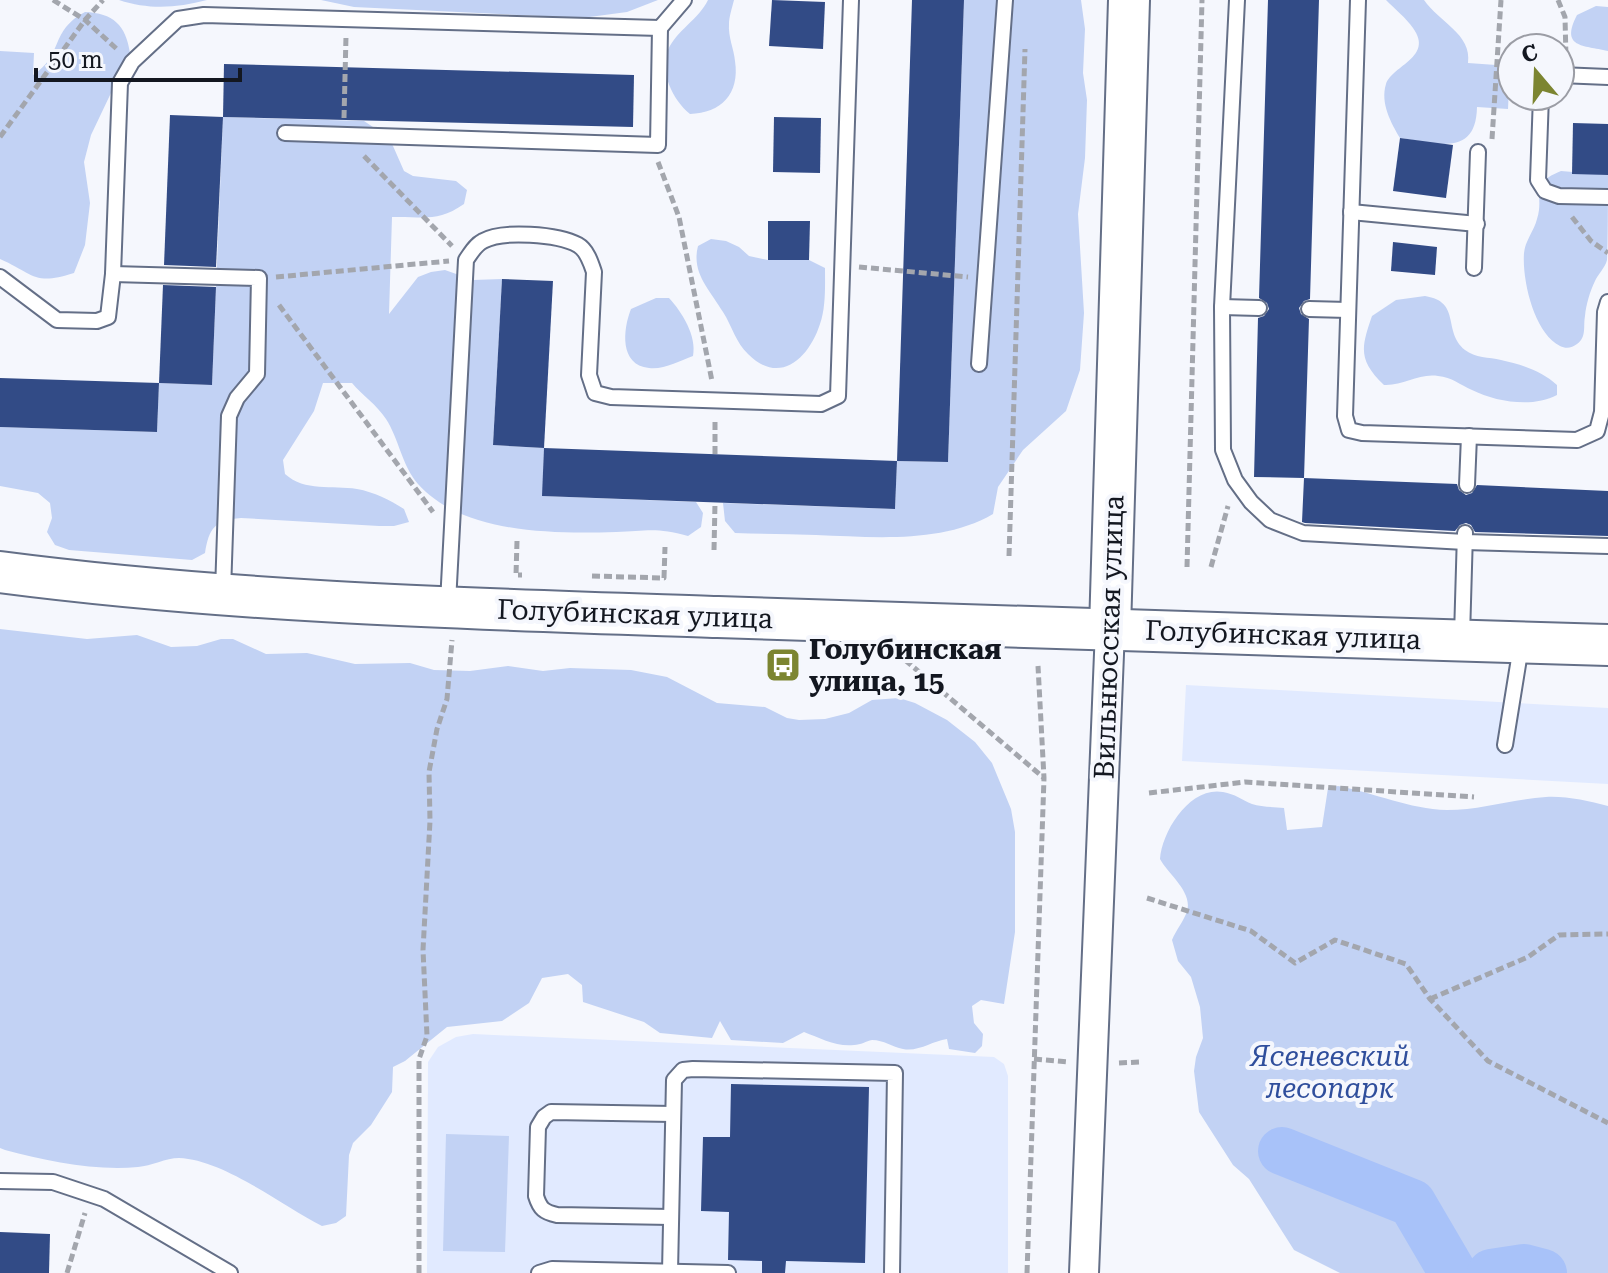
<svg xmlns="http://www.w3.org/2000/svg" width="1608" height="1273" font-family="'Roboto Serif',serif">
<style>
.built{fill:#e1eaff}
.green{fill:#c2d2f4}
.lines{fill:none;stroke-linecap:round;stroke-linejoin:round}
.river{stroke:#a8c2f9;stroke-width:48}
.building{fill:#324b86}
.lane-casing{stroke:#646f87;stroke-width:18}
.street-casing{stroke:#646f87;stroke-width:32}
.secondary-casing{stroke:#646f87;stroke-width:44}
.path{stroke:#a3a6ad;stroke-width:5;stroke-dasharray:8 4;stroke-linecap:butt}
.lane{stroke:#fff;stroke-width:14}
.street{stroke:#fff;stroke-width:28}
.secondary{stroke:#fff;stroke-width:40}
.labels{text-anchor:middle;dominant-baseline:central;stroke-width:8;stroke-linejoin:round;paint-order:stroke}
.street-label{font-size:28px;fill:#131720;stroke:#f5f7fd}
.poi-label{font-size:28px;font-weight:bold;fill:#131720;stroke:#f5f7fd;text-anchor:start}
.park-label{font-size:28px;font-style:italic;fill:#2f4e9c;stroke:#f5f7fd}
</style>
<rect width="100%" height="100%" fill="#f5f7fd"/>
<g class="built">
<polygon points="1186,685 1608,708 1608,784 1182,761"/>
<polygon points="473,1034 994,1057 1004,1064 1008,1076 1008,1273 427,1273 428,1062 438,1047 456,1037"/>
</g>
<g class="green">
<path d="M119,0H207C177,8 149,10 119,0Z"/>
<polygon points="321,0 658,0 627,12 582,18 354,7"/>
<path d="M708,0H734C732,8 729,17 729,24C728,37 734,49 735,61C740,94 721,113 690,114C673,100 659,72 668,50C676,31 699,19 708,0Z"/>
<path d="M964,0H1081L1085,29L1083,73L1087,100L1085,158L1078,214L1084,313L1080,370L1066,411L1023,450L998,487L993,514C942,544 873,537 816,535C789,534 762,534 735,533L725,521L723,503L895,509L897,461L948,462Z"/>
<path d="M1386,0H1424C1439,22 1472,34 1468,63L1510,66L1508,109L1477,107C1476,158 1436,143 1400,138C1391,123 1380,103 1386,84C1393,65 1434,57 1413,28C1406,18 1395,9 1386,0Z"/>
<path d="M1596,6L1608,7V51C1583,45 1560,48 1577,15Z"/>
<path d="M85,12C113,13 126,25 130,53L91,135L84,162L90,203L85,245L74,273C34,286 34,274 0,259V51L34,53L33,75C64,55 49,31 85,12Z"/>
<path d="M223,117L364,121L385,135L393,146L404,171L413,176L456,181L467,190L464,204C437,223 422,216 392,217L389,314L418,277L431,272L445,270L473,280L502,279L493,445L544,448L543,496L696,502L703,513L701,527L688,536C657,527 646,531 616,532C553,534 463,534 418,484C402,466 399,439 386,419C377,405 362,395 352,383H323L314,411L283,460L285,474C305,492 332,485 357,489C374,492 390,500 404,509L409,522L394,526H379L241,518C215,520 209,528 205,553L192,560L69,550L55,545L47,532L52,518L50,503L38,493L0,486V427L157,432L159,383L212,385Z"/>
<path d="M1561,171L1608,175C1608,192 1608,247 1607,260C1605,268 1598,274 1595,281C1590,291 1586,305 1585,316C1583,326 1587,337 1577,344C1572,348 1566,349 1560,346C1534,333 1522,280 1524,253C1525,241 1534,231 1537,219C1545,194 1527,185 1561,171Z"/>
<path d="M711,239L726,241L739,247L749,256L768,260H809L825,268C825,286 826,307 820,324C809,358 780,386 748,354C736,343 732,326 723,312C710,290 691,273 698,246Z"/>
<path d="M1425,296C1462,302 1442,331 1465,350C1475,358 1489,357 1501,360C1520,364 1542,371 1557,385V395C1533,408 1496,402 1472,390C1460,385 1452,377 1438,376C1419,373 1403,386 1384,385C1358,360 1361,348 1372,316L1396,300Z"/>
<path d="M656,298H669C682,312 697,336 693,356C680,361 663,370 649,368C619,365 623,329 631,309Z"/>
<path d="M0,629L87,639L137,635L171,647L197,646L221,639H233L266,654L307,653L355,664L410,663L434,670L470,671L508,666L543,671L570,668L631,670L667,677L717,703L765,707L787,718L799,720L825,719L849,713L872,700L899,698L915,703L947,720L975,742L992,763L1011,809L1015,832V932L1004,1004L981,1000L972,1006L974,1023L983,1034L982,1046L975,1053L949,1049L947,1039C932,1041 919,1052 903,1049C892,1047 884,1040 872,1040C866,1041 861,1045 854,1045C836,1047 820,1038 804,1032L783,1043L731,1040L720,1021L712,1038L660,1033L644,1022L583,1002L582,985L568,974L542,978L529,1003L502,1021L447,1027L405,1061L393,1067L392,1092L371,1125L353,1143L349,1155L346,1216L336,1223L322,1226C282,1206 225,1160 179,1158C166,1158 151,1166 138,1167C94,1171 47,1161 5,1150L0,1148Z"/>
<path d="M1338,786C1375,793 1409,809 1447,810C1481,810 1513,799 1546,797C1567,796 1588,801 1608,806V1273H1340L1294,1250L1249,1179L1233,1165L1199,1112L1194,1071L1196,1057L1203,1038L1200,1007L1191,977L1178,961L1172,940C1176,930 1184,921 1187,911C1193,892 1168,874 1160,859C1162,831 1190,786 1223,792C1235,794 1242,800 1252,804C1261,807 1274,807 1284,808L1287,830L1322,827L1328,788Z"/>
<polygon points="446,1134 509,1136 505,1252 443,1251"/>
</g>
<g class="lines">
<g class="river">
<polyline points="1282,1151 1412,1203 1453,1273"/>
<polyline points="1491,1273 1524,1268 1543,1273"/>
</g>
</g>
<g class="building">
<polygon points="772,0 825,2 823,49 769,46"/>
<polygon points="912,0 964,0 948,462 897,461"/>
<polygon points="1268,0 1319,0 1310,299 1304,301 1299,308 1301,314 1309,319 1304,478 1254,477 1258,318 1264,316 1269,309 1267,303 1259,298"/>
<polygon points="224,64 634,75 633,127 223,117"/>
<polygon points="170,115 223,117 216,267 164,265"/>
<polygon points="774,117 821,118 820,173 773,172"/>
<polygon points="1573,123 1608,124 1608,175 1572,174"/>
<polygon points="1400,138 1453,145 1446,198 1393,191"/>
<polygon points="768,221 810,221 809,260 768,260"/>
<polygon points="1393,242 1437,247 1435,275 1391,271"/>
<polygon points="502,279 553,281 544,448 493,445"/>
<polygon points="163,285 216,287 212,385 159,383"/>
<polygon points="0,378 159,383 157,432 0,427"/>
<polygon points="544,448 897,461 895,509 542,496"/>
<polygon points="1304,478 1457,484 1459,490 1466,495 1472,493 1477,485 1608,491 1608,536 1475,532 1471,525 1466,523 1460,525 1455,531 1305,523 1302,522"/>
<polygon points="731,1084 869,1087 865,1263 786,1261 785,1273 762,1273 762,1261 728,1260 729,1212 701,1211 703,1137 730,1137"/>
<polygon points="0,1232 50,1234 49,1273 0,1273"/>
</g>
<g class="lines">
<defs>
<g id="lane">
<polyline points="1237,0 1222,307 1223,450 1235,480 1251,502 1270,520 1303,533 1465,542 1608,546"/>
<polyline points="1358,0 1345,416 1349,430 1362,433 1577,440 1597,431 1602,412 1605,312 1608,302"/>
<polyline points="1560,75 1608,77"/>
<polyline points="1541,96 1538,180 1545,191 1559,196 1608,197"/>
<polyline points="285,133 658,145 660,28"/>
<polyline points="1351,212 1477,224"/>
<polyline points="1474,268 1478,152"/>
<polyline points="113,274 259,278 257,374 237,398 229,416 223,591"/>
<polyline points="0,277 57,320 97,321 108,317 113,274 120,83 132,62 178,19 204,15 660,28 684,0"/>
<polyline points="1222,307 1259,308"/>
<polyline points="1309,309 1348,310"/>
<polyline points="979,364 1005,0"/>
<polyline points="1467,485 1469,436"/>
<path d="M448,603L466,260C471,253 475,245 483,241C502,230 558,234 578,245C587,250 591,263 594,272L589,375L595,393L611,397L821,404L838,396L851,0"/>
<polyline points="1462,636 1465,533"/>
<polyline points="1505,745 1521,646"/>
<polyline points="0,1181 53,1182 104,1199 230,1273"/>
<path d="M671,1217L557,1215C544,1212 540,1209 536,1196L538,1127L544,1117L551,1112L673,1114"/>
<polyline points="670,1272 674,1080 683,1070 693,1069 895,1073 892,1273"/>
<polyline points="539,1273 552,1269 728,1273"/>
</g>
<polyline id="street" points="1084,1273 1110,629"/>
<g id="secondary">
<path d="M0,572C238,603 479,609 718,617C1015,627 1311,636 1608,645"/>
<polyline points="1110,629 1129,0"/>
</g>
</defs>
<use href="#lane" class="lane-casing"/>
<use href="#street" class="street-casing"/>
<use href="#secondary" class="secondary-casing"/>
<g class="path">
<polyline points="53,0 85,20 119,51"/>
<polyline points="1558,0 1565,17 1566,58"/>
<polyline points="344,118 346,36"/>
<polyline points="0,137 85,20 103,0"/>
<polyline points="1492,139 1501,0"/>
<polyline points="364,156 452,246"/>
<polyline points="658,162 679,217 712,381"/>
<polyline points="1572,217 1591,241 1608,253"/>
<polyline points="859,267 968,277"/>
<polyline points="276,277 449,261"/>
<polyline points="279,305 433,512"/>
<polyline points="715,454 715,418"/>
<polyline points="517,541 516,575 522,575"/>
<polyline points="714,550 715,503"/>
<polyline points="1009,556 1025,49"/>
<polyline points="1187,567 1202,0"/>
<polyline points="1211,567 1228,506"/>
<polyline points="592,576 664,578 665,547"/>
<polyline points="905,660 1044,778"/>
<polyline points="1149,793 1245,782 1474,797"/>
<polyline points="1147,898 1251,931 1295,963 1335,940 1406,964 1430,999 1488,1061 1608,1123"/>
<polyline points="1430,999 1528,957 1559,935 1608,934"/>
<polyline points="1034,1059 1069,1062"/>
<polyline points="1119,1063 1140,1062"/>
<polyline points="67,1273 85,1213"/>
<polyline points="419,1273 419,1059 427,1036 423,950 430,821 429,772 437,729 447,699 452,640"/>
<polyline points="1027,1273 1044,778 1038,666"/>
</g>
<use href="#lane" class="lane"/>
<use href="#street" class="street"/>
<use href="#secondary" class="secondary"/>
</g>
<defs>
<symbol id="bus-square" viewBox="-11 -11 22 22"><rect x="-9" y="-9" width="18" height="18" rx="4" fill="#7c8531" stroke="#f5f7fd"/><path d="M-5-6H5V4H4V6H2V4H-2V6H-4V4H-5ZM-3.5-4V0h7V-4ZM-3.5 1.2v1.5H-2V1.2ZM2 1.2v1.5H3.5V1.2Z" fill="#fff"/></symbol>
</defs>
<g fill-rule="evenodd">
<use href="#bus-square" x="763" y="645" width="40" height="40"/>
</g>
<g class="labels">
<g class="street-label">
<text transform="translate(635 614) rotate(2)">Голубинская улица</text>
<text transform="translate(1283 635) rotate(2)">Голубинская улица</text>
<text transform="translate(1109 637) rotate(-88)">Вильнюсская улица</text>
</g>
<g class="poi-label">
<text x="809" y="649">Голубинская<tspan x="809" dy="32">улица, 15</tspan></text>
</g>
<g class="park-label">
<text x="1330" y="1056">Ясеневский<tspan x="1330" dy="32">лесопарк</tspan></text>
</g>
</g>
<g transform="translate(1536 72) rotate(341)"><circle r="38" fill="#f5f7fd" stroke="#9b9da5" stroke-width="2"/>
<path d="M0-6L14 30L0 20L-14 30Z" fill="#7c8531"/>
<text y="-12" font-size="22" font-weight="bold" text-anchor="middle" fill="#131720">С</text>
</g>
<path d="M36 68v12h204v-12" fill="none" stroke="#131720" stroke-width="4"/>
<text x="48" y="68" font-size="24" fill="#131720" stroke="#f5f7fd" stroke-width="6" paint-order="stroke">50 m</text>
</svg>
